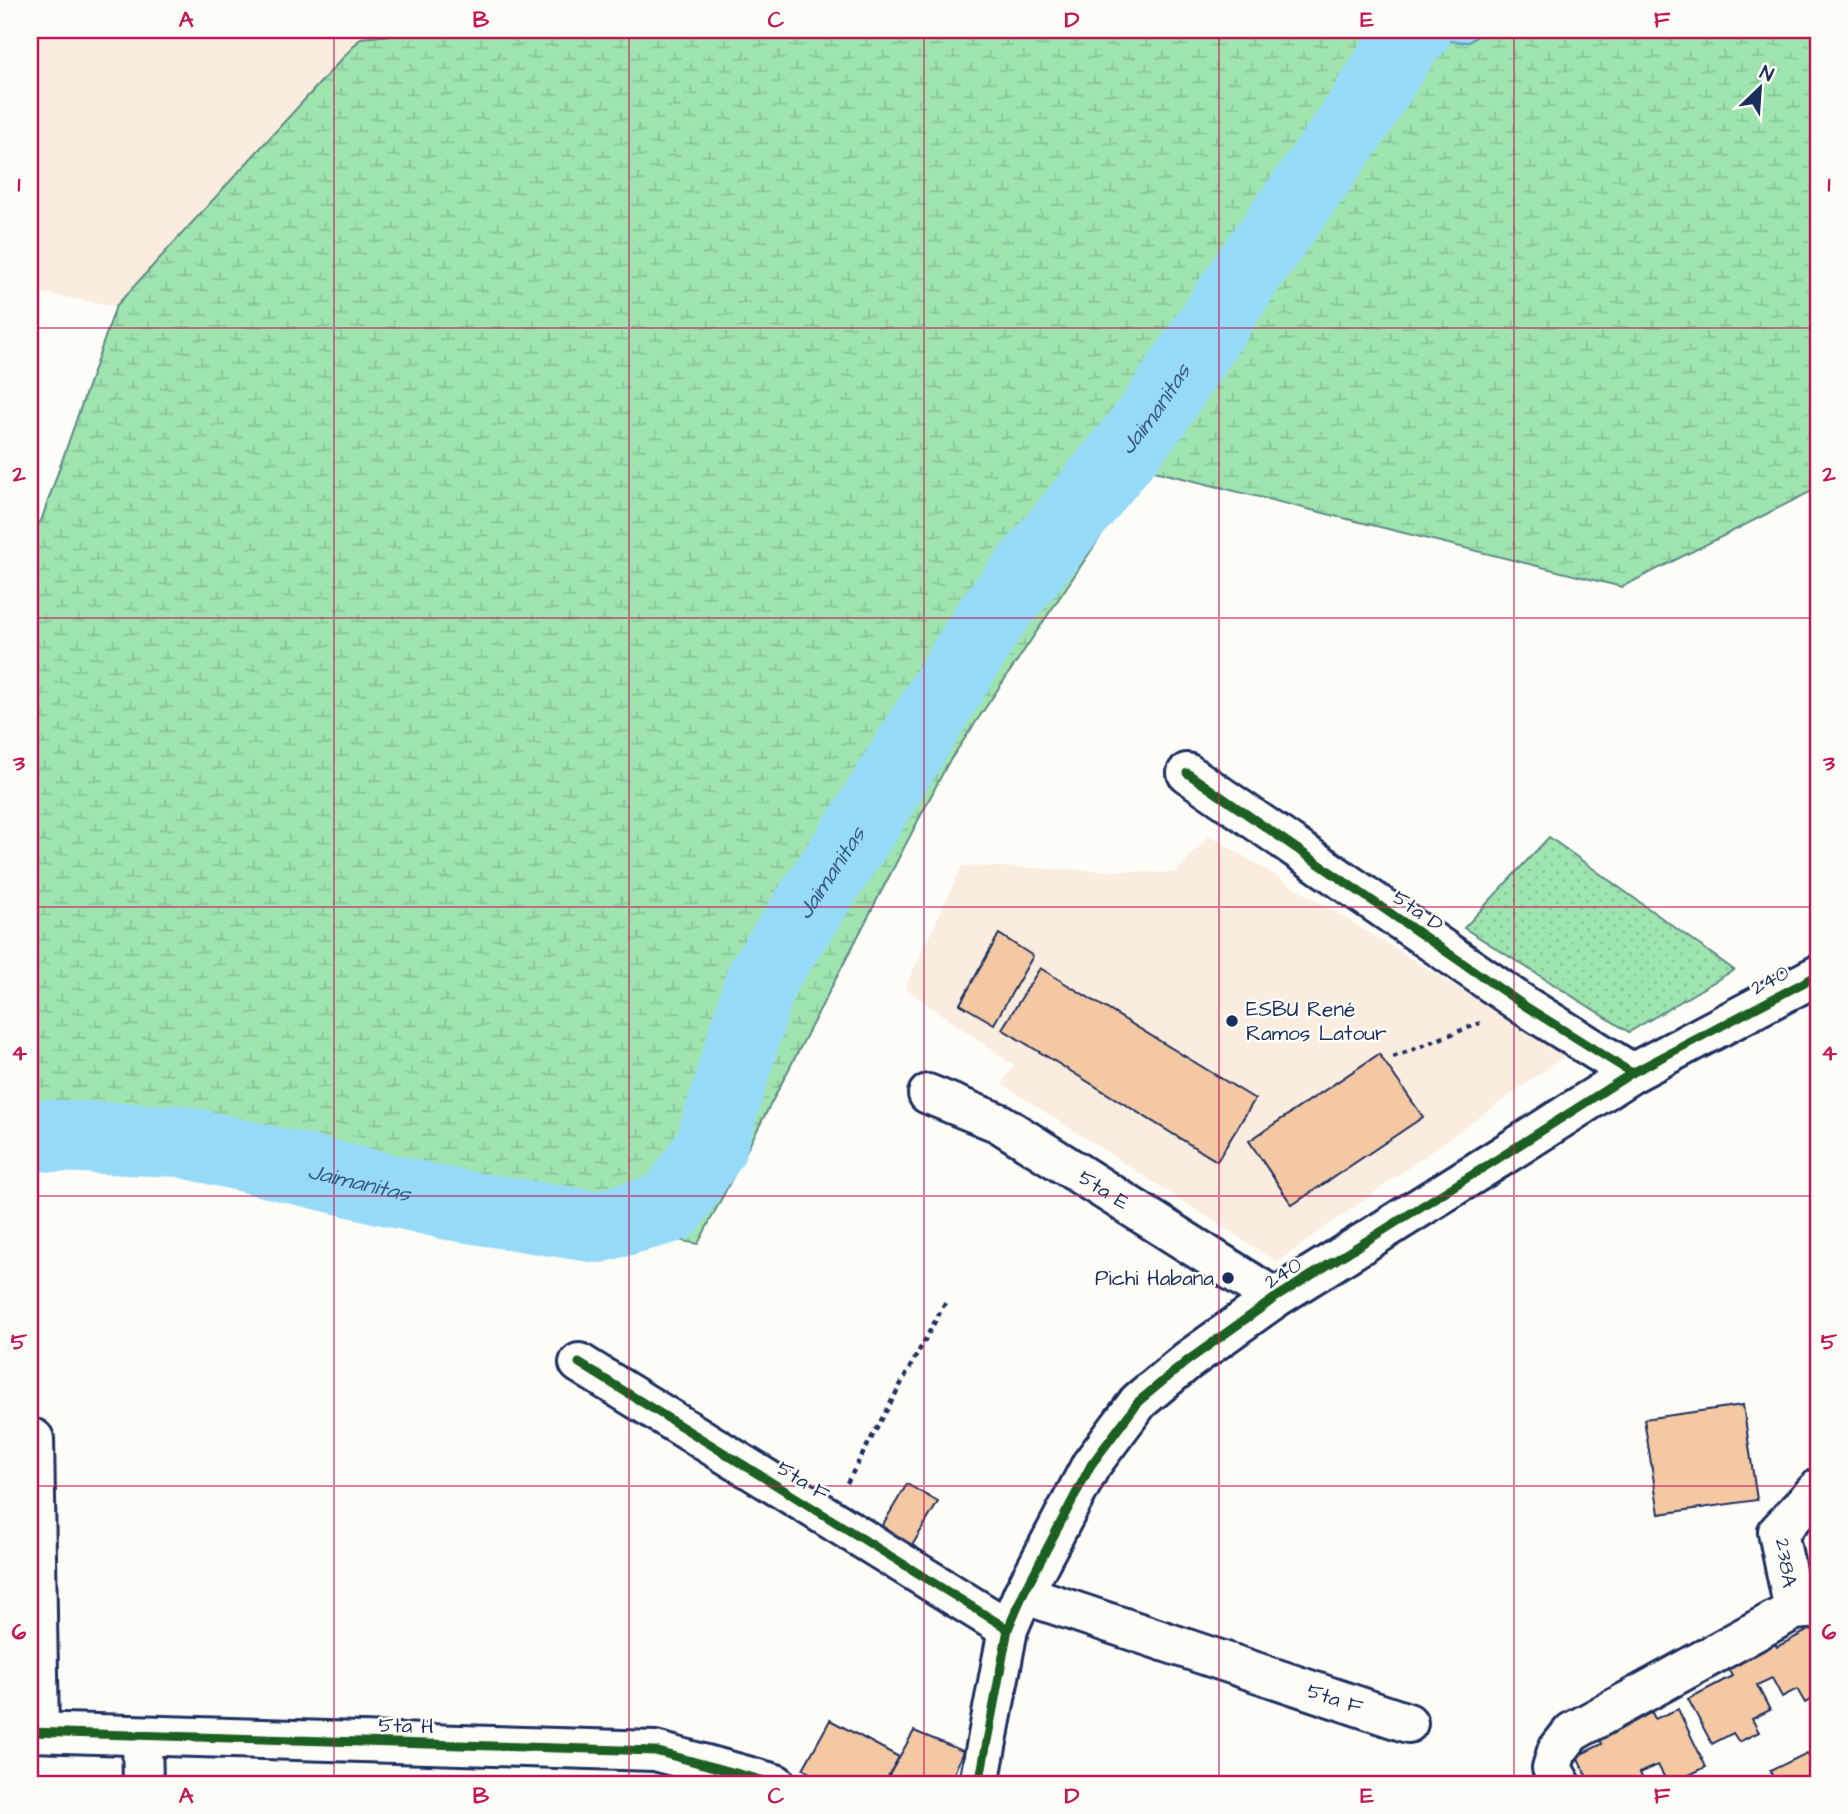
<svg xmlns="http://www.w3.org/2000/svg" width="1848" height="1814" font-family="'Architects Daughter',sans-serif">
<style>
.built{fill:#faecde}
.wetland{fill:url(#wetland-marsh);stroke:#5d8986;stroke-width:2}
.park{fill:url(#park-dots);stroke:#5d8986;stroke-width:2}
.water{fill:#96daf8;stroke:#6596ba;stroke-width:2}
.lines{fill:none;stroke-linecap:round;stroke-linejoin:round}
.river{stroke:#96daf8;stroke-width:72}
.building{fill:#f4c8a3;stroke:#1b2f5e;stroke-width:2}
.minor-casing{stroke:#1b2f5e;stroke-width:44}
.path{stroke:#1b2f5e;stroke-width:4.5;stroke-dasharray:5 5;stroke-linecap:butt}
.minor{stroke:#fdfcf7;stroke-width:38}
.cycleway-casing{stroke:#fdfcf7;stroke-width:13}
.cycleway{stroke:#1b5e20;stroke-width:9}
.grid{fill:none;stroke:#c2185b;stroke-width:2;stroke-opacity:0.55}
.poi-dot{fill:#1b2f5e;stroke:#fdfcf7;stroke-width:2.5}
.labels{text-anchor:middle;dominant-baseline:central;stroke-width:5;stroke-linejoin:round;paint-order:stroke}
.street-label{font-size:21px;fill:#1b2f5e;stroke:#fdfcf7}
.poi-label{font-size:21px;fill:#1b2f5e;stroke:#fdfcf7;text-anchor:start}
.water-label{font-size:23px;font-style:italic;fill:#3a5a84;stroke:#fdfcf7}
.neatline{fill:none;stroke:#c2185b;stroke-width:2.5}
.grid-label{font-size:23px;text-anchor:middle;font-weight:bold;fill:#c2185b}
</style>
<defs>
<pattern id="wetland-marsh" width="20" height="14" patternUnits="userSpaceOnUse" patternTransform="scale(1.75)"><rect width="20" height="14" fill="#9fe3af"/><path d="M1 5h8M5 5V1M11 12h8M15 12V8" fill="none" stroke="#88c399"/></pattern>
<pattern id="park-dots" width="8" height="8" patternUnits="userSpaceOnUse" patternTransform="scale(1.75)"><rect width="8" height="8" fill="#9fe3af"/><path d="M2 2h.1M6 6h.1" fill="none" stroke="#88c399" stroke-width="1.8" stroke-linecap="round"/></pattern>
</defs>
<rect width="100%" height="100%" fill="#fdfcf7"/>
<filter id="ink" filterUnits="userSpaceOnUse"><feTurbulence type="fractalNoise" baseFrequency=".0143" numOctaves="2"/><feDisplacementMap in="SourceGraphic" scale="14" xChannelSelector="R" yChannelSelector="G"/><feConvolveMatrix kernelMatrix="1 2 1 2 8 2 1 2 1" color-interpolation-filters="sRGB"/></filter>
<g filter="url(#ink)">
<g class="built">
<polygon points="30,30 440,30 361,38 116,306 30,291"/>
<polygon points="1209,835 1567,1054 1277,1262 1002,1084 1014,1065 905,988 962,866 1176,873"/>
</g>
<polygon class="wetland" points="440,30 1410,30 1406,38 1469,42 1485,30 1818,30 1818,488 1622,587 1146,469 947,765 698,1244 487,1205 190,1120 30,1106 30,529 41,521 116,306 361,38"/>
<polygon class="park" points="1549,837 1734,970 1629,1032 1464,928"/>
<polygon class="water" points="1410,30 1484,30 1469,42 1406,39"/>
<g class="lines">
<path class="river" id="s1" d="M30,1135L181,1141L449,1204L597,1227L671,1207L711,1146L762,978L863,825L991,617L1152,417L1250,268L1352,125L1406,39L1416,30"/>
</g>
<g class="building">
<polygon points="999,934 1033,956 994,1024 960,1004"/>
<polygon points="1040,968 1255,1099 1217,1161 1002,1029"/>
<polygon points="1379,1054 1423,1117 1292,1205 1249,1141"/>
<polygon points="1743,1405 1757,1500 1659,1514 1644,1419"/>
<polygon points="907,1484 938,1502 910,1549 879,1531"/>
<polygon points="1818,1625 1818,1681 1817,1681 1818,1696 1805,1703 1797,1689 1782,1697 1772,1678 1757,1685 1770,1710 1752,1719 1759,1732 1739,1742 1733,1733 1712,1744 1688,1699 1732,1676 1724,1662 1772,1638 1777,1647"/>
<polygon points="1649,1706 1655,1719 1678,1709 1706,1767 1670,1784 1668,1784 1658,1765 1640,1773 1645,1784 1590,1784 1577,1756 1602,1744 1596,1731"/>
<polygon points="830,1720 899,1757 884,1784 828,1784 803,1769"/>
<polygon points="914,1731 963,1751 950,1784 884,1784"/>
<polygon points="1807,1753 1818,1773 1818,1784 1776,1784 1770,1771"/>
</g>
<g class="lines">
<defs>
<g id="minor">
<polyline points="1187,773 1525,1006 1632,1073"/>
<path id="s2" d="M928,1094L999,1123L1275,1298"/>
<polyline points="579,1363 1008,1629"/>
<polyline points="34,1439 39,1732"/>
<path id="s3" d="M1023,1594L1408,1723"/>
<polyline points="1794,1610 1778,1532 1818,1489"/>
<polyline points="30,1732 655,1751 776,1784"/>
<polyline points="142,1736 143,1784"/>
<polyline points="979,1784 1008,1629 1023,1594 1091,1465 1139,1401 1187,1361 1275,1298 1499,1158 1632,1073 1818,975"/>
<polyline points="1561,1784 1552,1768 1557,1751 1572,1732 1794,1610 1818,1608"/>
</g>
</defs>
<use href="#minor" class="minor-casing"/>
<g class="path">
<polyline points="1393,1057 1480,1023"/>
<polyline points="847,1483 945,1303"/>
</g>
<use href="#minor" class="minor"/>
<defs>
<g id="cycleway">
<polyline points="1187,773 1525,1006 1632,1073"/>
<polyline points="579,1363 1008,1629"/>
<polyline points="30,1732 655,1751 776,1784"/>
<polyline points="979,1784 1008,1629 1023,1594 1091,1465 1139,1401 1187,1361 1275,1298 1499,1158 1632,1073 1818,975"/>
</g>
</defs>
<use href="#cycleway" class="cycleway-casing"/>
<use href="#cycleway" class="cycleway"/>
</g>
</g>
<path class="grid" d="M334,30V1784M629,30V1784M924,30V1784M1219,30V1784M1514,30V1784M30,328H1818M30,618H1818M30,907H1818M30,1196H1818M30,1486H1818"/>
<g class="poi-dot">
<circle cx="1232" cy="1021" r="7"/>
<circle cx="1228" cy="1278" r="7"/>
</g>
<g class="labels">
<g class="street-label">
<text transform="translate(1418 911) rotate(35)">5ta D</text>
<text transform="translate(1770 980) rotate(-28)">240</text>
<text stroke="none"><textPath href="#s2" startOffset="201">5ta E</textPath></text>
<text transform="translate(1283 1273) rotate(-33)">240</text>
<text transform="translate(803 1481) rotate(32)">5ta F</text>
<text transform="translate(1786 1563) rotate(81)">238A</text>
<text stroke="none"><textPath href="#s3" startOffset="329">5ta F</textPath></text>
<text transform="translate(406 1726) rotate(2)">5ta H</text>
</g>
<g class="poi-label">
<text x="1246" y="1009">ESBU René<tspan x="1246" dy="24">Ramos Latour</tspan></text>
<text x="1214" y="1278" text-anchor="end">Pichi Habana</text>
</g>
<g class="water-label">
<text stroke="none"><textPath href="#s1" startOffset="1594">Jaimanitas</textPath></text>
<text stroke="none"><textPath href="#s1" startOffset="1027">Jaimanitas</textPath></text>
<text stroke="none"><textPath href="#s1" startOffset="334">Jaimanitas</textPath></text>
</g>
</g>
<rect width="1848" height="1814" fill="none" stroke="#fdfcf7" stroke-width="77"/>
<g transform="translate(1760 88) rotate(25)" stroke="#fdfcf7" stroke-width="5" paint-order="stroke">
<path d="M0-5L12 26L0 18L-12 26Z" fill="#1b2f5e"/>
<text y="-10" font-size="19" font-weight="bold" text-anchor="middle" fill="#1b2f5e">N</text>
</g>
<rect x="38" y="38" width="1772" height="1738" class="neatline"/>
<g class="grid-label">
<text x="186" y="27">A</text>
<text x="481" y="27">B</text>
<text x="776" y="27">C</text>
<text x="1072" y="27">D</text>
<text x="1367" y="27">E</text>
<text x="1662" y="27">F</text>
<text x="19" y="191">1</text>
<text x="1829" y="191">1</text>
<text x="19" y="481">2</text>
<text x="1829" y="481">2</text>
<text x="19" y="770">3</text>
<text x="1829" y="770">3</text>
<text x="19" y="1060">4</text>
<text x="1829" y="1060">4</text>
<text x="19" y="1349">5</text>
<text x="1829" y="1349">5</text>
<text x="19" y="1639">6</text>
<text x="1829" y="1639">6</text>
<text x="186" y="1803">A</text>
<text x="481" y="1803">B</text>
<text x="776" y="1803">C</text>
<text x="1072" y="1803">D</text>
<text x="1367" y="1803">E</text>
<text x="1662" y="1803">F</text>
</g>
</svg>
